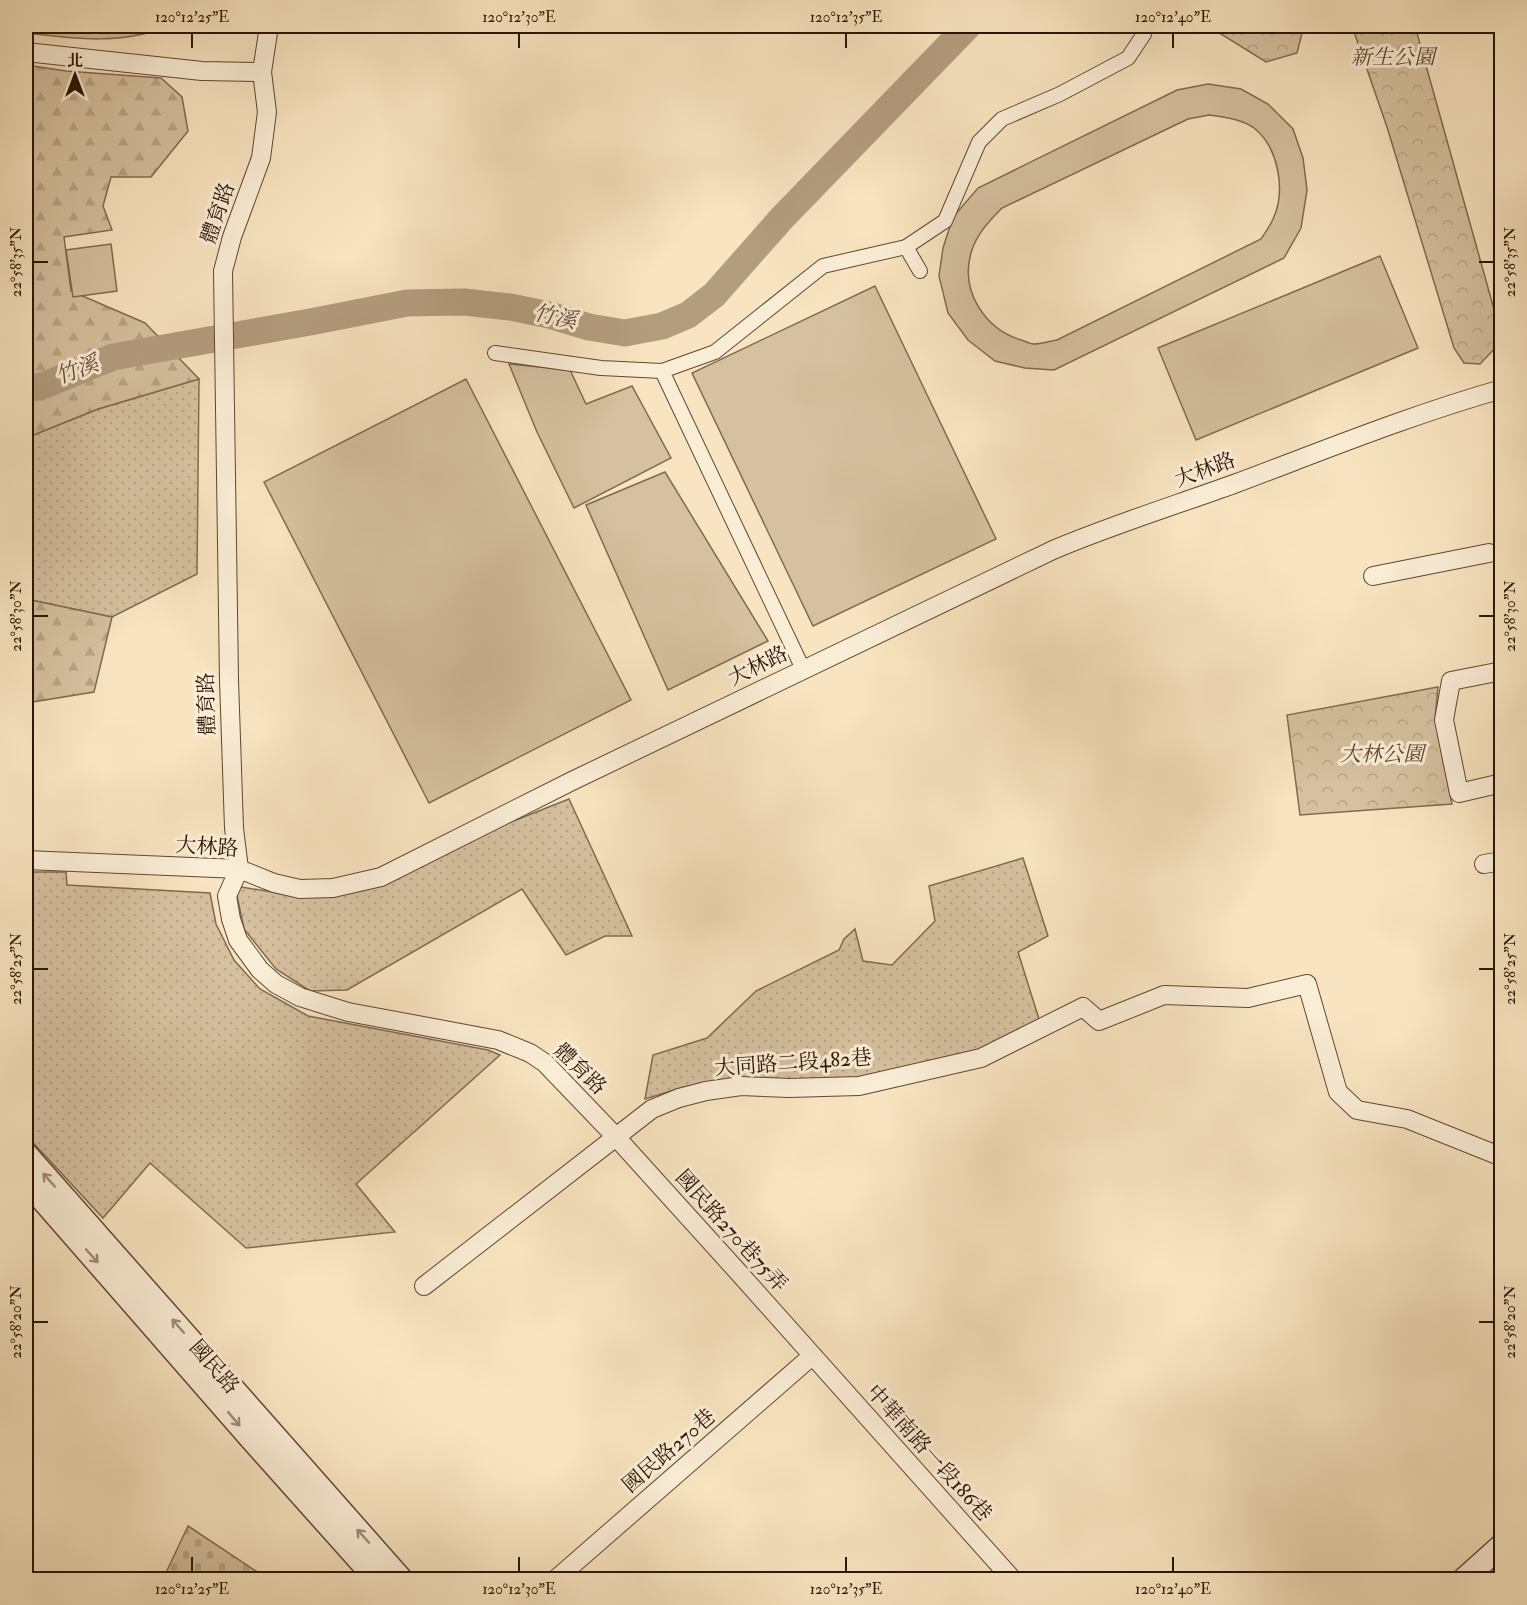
<svg xmlns="http://www.w3.org/2000/svg" width="1527" height="1605" font-family="'IM FELL Double Pica','Noto Serif TC',serif">
<style>
.grass{fill:url(#grass-dots);stroke:#816a50;stroke-width:1.5}
.forest{fill:url(#forest-firs);stroke:#816a50;stroke-width:1.5}
.cemetery{fill:url(#cemetery-stones);stroke:#816a50;stroke-width:1.5}
.park{fill:url(#park-crowns);stroke:#816a50;stroke-width:1.5}
.pitch{fill:#d5c09f;stroke:#816a50;stroke-width:1.5;fill-rule:evenodd}
.lines{fill:none;stroke-linecap:round;stroke-linejoin:round}
.river{stroke:#b39d7f;stroke-width:27}
.pedestrian-casing{stroke:#604730;stroke-width:16}
.minor-casing{stroke:#604730;stroke-width:20}
.tertiary-casing{stroke:#604730;stroke-width:25}
.pedestrian{stroke:#faedd6;stroke-width:14}
.minor{stroke:#faedd6;stroke-width:18}
.tertiary{stroke:#faedd6;stroke-width:22}
.oneway{stroke:#9e8b76}
.ticks{fill:none;stroke:#2d1300;stroke-width:2}
.labels{text-anchor:middle;dominant-baseline:central;stroke-width:6;stroke-linejoin:round;paint-order:stroke}
.park-label{font-size:21px;font-style:italic;fill:#5f4730;stroke:#faedd6}
.street-label{font-size:21px;fill:#2d1300;stroke:#faedd6}
.water-label{font-size:22px;font-style:italic;fill:#634a33;stroke:#faedd6}
.neatline{fill:none;stroke:#2d1300;stroke-width:2}
.ticks-label{font-size:15px;text-anchor:middle;fill:#2d1300}
</style>
<defs>
<pattern id="grass-dots" width="8" height="8" patternUnits="userSpaceOnUse" patternTransform="scale(1.5)"><rect width="8" height="8" fill="#d5c09f"/><path d="M2 2h.1M6 6h.1" fill="none" stroke="#b7a487" stroke-width="1.8" stroke-linecap="round"/></pattern>
<pattern id="forest-firs" width="22" height="20" patternUnits="userSpaceOnUse" patternTransform="scale(1.5)"><rect width="22" height="20" fill="#d5c09f"/><path d="M5 1l3.5 6h-7zM16 11l3.5 6h-7z" fill="#b7a487"/></pattern>
<pattern id="cemetery-stones" width="16" height="16" patternUnits="userSpaceOnUse" patternTransform="scale(1.5)"><rect width="16" height="16" fill="#d5c09f"/><path d="M2 7V4a2 2 0 0 1 4 0v3zM10 15v-3a2 2 0 0 1 4 0v3z" fill="#b7a487"/></pattern>
<pattern id="park-crowns" width="20" height="18" patternUnits="userSpaceOnUse" patternTransform="scale(1.5)"><rect width="20" height="18" fill="#d5c09f"/><path d="M2 6a3 3 0 1 1 6 0M12 15a3 3 0 1 1 6 0" fill="none" stroke="#b7a487"/></pattern>
</defs>
<rect width="100%" height="100%" fill="#f8e4c0"/>
<filter id="stains"><feTurbulence type="fractalNoise" baseFrequency=".00333" numOctaves="4"/><feColorMatrix values="0 0 0 0 .2 0 0 0 0 .09 0 0 0 0 .02 0 0 0 .5 -.17"/></filter>
<radialGradient id="worn" r=".72"><stop offset=".6" stop-color="#630" stop-opacity="0"/><stop offset="1" stop-color="#630" stop-opacity=".3"/></radialGradient>
<g class="grass">
<polygon points="199,379 197,574 112,617 26,599 26,438 98,409"/>
<polygon points="569,799 632,936 605,936 566,955 522,889 347,990 310,991 276,969 244,929 235,886 303,897 455,844"/>
<polygon points="1023,858 1048,936 1018,952 1039,1019 978,1054 860,1082 743,1079 684,1087 645,1099 653,1055 707,1038 756,991 839,950 844,939 855,929 863,961 892,965 935,921 929,886"/>
<polygon points="26,872 66,872 67,885 210,893 216,924 234,960 260,989 308,1016 488,1050 500,1055 356,1184 395,1232 246,1248 150,1163 103,1218 26,1135"/>
</g>
<g class="forest">
<polygon points="26,65 66,71 161,78 182,97 188,131 151,177 111,177 103,206 112,230 64,237 71,291 145,323 199,379 98,409 26,438"/>
<polygon points="26,599 112,617 94,692 26,703"/>
</g>
<polygon class="cemetery" points="188,1526 268,1579 163,1579"/>
<g class="park">
<polygon points="1208,26 1325,26 1302,33 1297,53 1266,62"/>
<polygon points="1352,26 1415,26 1497,320 1498,345 1480,364 1464,363 1454,348 1387,127"/>
<polygon points="1438,687 1435,719 1452,804 1300,815 1287,715"/>
</g>
<g class="pitch">
<path d="M26,26H167C124,45 74,39 28,33L26,32Z"/>
<path d="M1208,84L1241,89L1268,104L1293,129L1303,158L1307,190L1301,228L1284,258L1054,370L1025,368L995,361L968,340L948,313L939,276L943,248L953,217L978,188L1177,90ZM1209,115C1224,117 1242,119 1254,128C1279,148 1286,191 1273,219C1270,226 1265,233 1261,239L1057,340C1050,341 1041,344 1034,344C1030,344 1025,341 1021,340C985,329 960,291 971,253C976,235 989,221 1002,208L1188,119Z"/>
<polygon points="111,244 117,291 73,297 66,250"/>
<polygon points="1380,256 1418,348 1196,440 1158,348"/>
<polygon points="875,286 996,539 813,626 692,373"/>
<polygon points="509,364 570,370 586,404 632,386 671,458 574,508 537,432"/>
<polygon points="466,379 631,700 429,803 264,482"/>
<polygon points="665,472 768,641 668,690 586,505"/>
</g>
<g class="lines">
<polyline class="river" points="26,389 45,385 113,357 310,322 407,303 464,302 510,307 549,315 589,327 625,333 662,326 688,315 714,295 782,218 968,26"/>
<defs>
<g id="pedestrian">
<polyline points="906,247 920,271"/>
<polyline points="495,353 601,368 662,371 715,352 823,266 906,247 945,221 979,142 1002,119 1060,94 1128,58 1144,34 1144,26"/>
<polyline points="662,371 803,669"/>
</g>
<g id="minor">
<polyline points="269,26 262,72 267,112 261,158 232,237 223,271 229,680 234,828 239,869 227,896 231,919 238,940 260,970 276,984 300,997 348,1012 498,1040 530,1053 545,1063 616,1137 739,1273 1013,1580"/>
<polyline points="26,52 202,71 262,72"/>
<polyline points="1373,576 1489,553"/>
<polyline points="1502,671 1451,681 1444,720 1459,793 1502,783"/>
<path d="M26,860L239,869L274,883L300,889L333,888L381,877L572,781L1053,550C1112,525 1173,506 1234,484C1322,451 1410,415 1502,389"/>
<polyline points="1484,864 1502,861"/>
<polyline points="424,1286 652,1109 679,1098 706,1091 741,1086 789,1088 859,1086 981,1058 1083,1007 1099,1021 1164,995 1248,998 1307,984 1338,1092 1357,1110 1407,1119 1502,1157"/>
<polyline points="555,1580 812,1356"/>
</g>
<g id="tertiary">
<polyline points="26,1154 402,1580"/>
<polyline points="26,1181 252,1440 377,1580"/>
<polyline points="1463,1580 1502,1545"/>
</g>
</defs>
<use href="#pedestrian" class="pedestrian-casing"/>
<use href="#minor" class="minor-casing"/>
<use href="#tertiary" class="tertiary-casing"/>
<use href="#pedestrian" class="pedestrian"/>
<use href="#minor" class="minor"/>
<use href="#tertiary" class="tertiary"/>
</g>
<defs><path id="oneway-shaft" d="M-6 0H5M1.5-3L5.5 0L1.5 3" fill="none" stroke-width="1.6" stroke-linecap="round" stroke-linejoin="round" transform="scale(1.5)"/></defs>
<g class="oneway">
<use href="#oneway-shaft" transform="translate(49 1180) rotate(-132)"/>
<use href="#oneway-shaft" transform="translate(92 1256) rotate(48)"/>
<use href="#oneway-shaft" transform="translate(178 1326) rotate(-131)"/>
<use href="#oneway-shaft" transform="translate(234 1419) rotate(50)"/>
<use href="#oneway-shaft" transform="translate(363 1536) rotate(-132)"/>
</g>
<path class="ticks" d="M192,33V48M519,33V48M846,33V48M1173,33V48M33,262H48M1479,262H1494M33,616H48M1479,616H1494M33,969H48M1479,969H1494M33,1322H48M1479,1322H1494M192,1557V1572M519,1557V1572M846,1557V1572M1173,1557V1572"/>
<g class="labels">
<g class="park-label">
<text x="1393" y="57">新生公園</text>
<text x="1382" y="754">大林公園</text>
</g>
<g class="street-label">
<text transform="translate(218 213) rotate(-71)">體育路</text>
<text transform="translate(1205 470) rotate(-20)">大林路</text>
<text transform="translate(758 666) rotate(-26)">大林路</text>
<text transform="translate(207 704) rotate(-92)">體育路</text>
<text transform="translate(207 847) rotate(4)">大林路</text>
<text transform="translate(793 1063) rotate(-4)">大同路二段482巷</text>
<text transform="translate(580 1069) rotate(44)">體育路</text>
<text transform="translate(731 1231) rotate(48)">國民路270巷75弄</text>
<text transform="translate(214 1367) rotate(49)">國民路</text>
<text transform="translate(669 1451) rotate(-41)">國民路270巷</text>
<text transform="translate(929 1453) rotate(48)">中華南路一段186巷</text>
</g>
<g class="water-label">
<text transform="translate(555 317) rotate(12)">竹溪</text>
<text transform="translate(77 370) rotate(-20)">竹溪</text>
</g>
</g>
<rect width="1527" height="1605" fill="none" stroke="#f8e4c0" stroke-width="66"/>
<g transform="translate(75 75)" stroke="#faedd6" stroke-width="4.5" paint-order="stroke">
<path d="M0-4.5L10 22L0 15L-10 22Z" fill="#2d1300"/>
<text y="-9" font-size="16" font-weight="bold" text-anchor="middle" fill="#2d1300">北</text>
</g>
<rect x="33" y="33" width="1461" height="1539" class="neatline"/>
<g class="ticks-label">
<text x="192" y="22">120°12'25"E</text>
<text x="519" y="22">120°12'30"E</text>
<text x="846" y="22">120°12'35"E</text>
<text x="1173" y="22">120°12'40"E</text>
<text transform="translate(16 262) rotate(-90)" y="5">22°58'35"N</text>
<text transform="translate(1510 262) rotate(-90)" y="5">22°58'35"N</text>
<text transform="translate(16 616) rotate(-90)" y="5">22°58'30"N</text>
<text transform="translate(1510 616) rotate(-90)" y="5">22°58'30"N</text>
<text transform="translate(16 969) rotate(-90)" y="5">22°58'25"N</text>
<text transform="translate(1510 969) rotate(-90)" y="5">22°58'25"N</text>
<text transform="translate(16 1322) rotate(-90)" y="5">22°58'20"N</text>
<text transform="translate(1510 1322) rotate(-90)" y="5">22°58'20"N</text>
<text x="192" y="1594">120°12'25"E</text>
<text x="519" y="1594">120°12'30"E</text>
<text x="846" y="1594">120°12'35"E</text>
<text x="1173" y="1594">120°12'40"E</text>
</g>
<rect width="100%" height="100%" filter="url(#stains)"/>
<rect width="100%" height="100%" fill="url(#worn)"/>
</svg>
